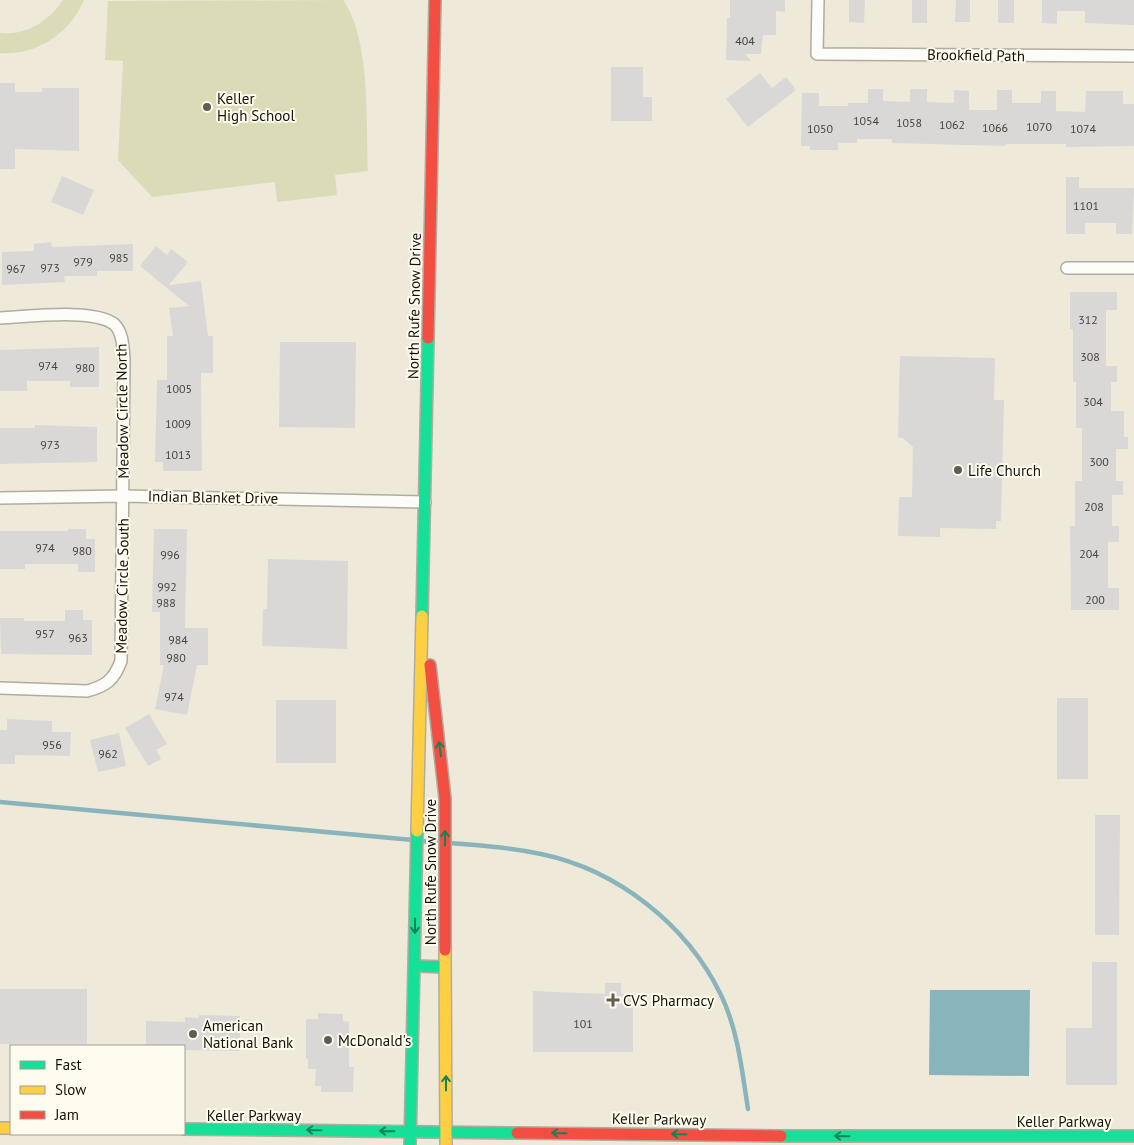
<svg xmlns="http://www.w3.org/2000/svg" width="1134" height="1145" font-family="'PT Sans',sans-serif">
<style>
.green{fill:#dcdbb8}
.water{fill:#8ab4bc}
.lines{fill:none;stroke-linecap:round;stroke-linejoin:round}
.stream{stroke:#8ab4bc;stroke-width:4.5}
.building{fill:#dad8d7}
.street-casing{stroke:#b0ac9f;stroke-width:14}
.fast-casing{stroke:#b0ac9f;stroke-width:14}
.slow-casing{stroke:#b0ac9f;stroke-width:14}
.jam-casing{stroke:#b0ac9f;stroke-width:14}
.street{stroke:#fcfcf9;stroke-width:11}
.fast{stroke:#16e098;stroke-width:11}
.slow{stroke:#ffcf43;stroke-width:11}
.jam{stroke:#f24e42;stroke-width:11}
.oneway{stroke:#168357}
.poi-dot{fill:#615d50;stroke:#fefbef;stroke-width:2}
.labels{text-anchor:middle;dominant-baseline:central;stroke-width:4;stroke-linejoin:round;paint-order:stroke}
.number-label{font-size:12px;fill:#46443b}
.street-label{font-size:15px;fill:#151207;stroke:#fefbef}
.poi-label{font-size:15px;fill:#151207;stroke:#fefbef;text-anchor:start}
</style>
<rect width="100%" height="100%" fill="#eee9d9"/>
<g class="green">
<path d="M63,0H84C70,33 37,56 0,53V33C26,36 49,21 63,0Z"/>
<path d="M343,0C371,40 366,122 368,171L335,175L337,195L277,202L275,182L152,197L118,160L123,61L105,60L108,1Z"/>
</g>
<polygon class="water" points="930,990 1030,990 1029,1076 929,1075"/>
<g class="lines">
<g class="stream">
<polyline points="0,802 413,840"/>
<path d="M420,841C460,844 502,846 541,854C618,870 687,925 721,995C738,1030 742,1071 748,1109"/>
</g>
</g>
<g class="building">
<polygon points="730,0 785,0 785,12 776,11 776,35 763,35 761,54 745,54 751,61 726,60 727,18 730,18"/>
<polygon points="849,0 865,0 864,23 849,22"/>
<rect x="912" y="0" width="15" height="23"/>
<polygon points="956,0 970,0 970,22 955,22"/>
<rect x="998" y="0" width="16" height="23"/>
<polygon points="1042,0 1134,0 1134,25 1085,23 1085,11 1057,11 1057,24 1042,23"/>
<polygon points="611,67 643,67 643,97 652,97 652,121 611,121"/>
<polygon points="760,73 772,88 786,77 796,90 748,127 726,99"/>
<polygon points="0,83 15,83 15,92 42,92 42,88 79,88 79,151 15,149 15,169 0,169"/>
<polygon points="868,89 883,89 883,101 910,102 910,89 927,89 927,102 954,103 954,90 969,91 969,110 997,110 997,90 1012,90 1012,103 1041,103 1041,91 1056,91 1056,111 1085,112 1086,91 1123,91 1123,104 1134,104 1134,146 1066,147 1066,144 1007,144 1005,146 892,143 892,139 857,139 857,143 838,143 838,150 810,150 810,146 801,146 802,93 819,93 819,106 848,106 848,103 868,103"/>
<polygon points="62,176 94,190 83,215 51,202"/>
<polygon points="1066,177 1079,177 1079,188 1134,188 1132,234 1116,234 1116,223 1085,223 1085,234 1066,234"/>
<polygon points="51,242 52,247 133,244 133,271 97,271 97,276 64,276 65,282 2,285 2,252 34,251 34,244"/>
<polygon points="156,246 167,255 171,249 188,262 169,285 201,281 208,336 213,336 213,373 201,373 202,471 163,471 163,462 155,462 157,380 167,380 167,336 173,336 169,308 189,306 140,266"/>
<polygon points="1070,292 1117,292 1117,310 1106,310 1106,366 1117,366 1117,382 1111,382 1111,411 1124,411 1124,437 1128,437 1128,449 1116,449 1116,481 1123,481 1123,495 1112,495 1112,526 1119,526 1119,542 1108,542 1108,588 1119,588 1119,610 1071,610 1070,526 1075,526 1075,481 1082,481 1082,428 1076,428 1076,382 1073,382 1073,329 1070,329"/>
<polygon points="280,342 356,342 355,428 279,427"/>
<polygon points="99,347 99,387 70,387 70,381 27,381 27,391 0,391 0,350"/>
<polygon points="900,356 995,358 994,400 1004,400 1001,521 996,521 996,529 940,528 940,537 898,536 899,497 912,497 913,447 903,438 898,437"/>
<polygon points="35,425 97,427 97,462 0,464 0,428 35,428"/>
<polygon points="68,529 86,529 86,539 95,539 95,572 78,572 78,564 25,564 25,569 0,569 0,531 68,531"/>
<polygon points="154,529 187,529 185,628 208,628 208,665 197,665 187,715 155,709 164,665 160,665 160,612 152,612"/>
<polygon points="268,559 348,561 347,649 262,646 263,609 267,609"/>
<polygon points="65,610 83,610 83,620 92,620 92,655 1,654 0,618 24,618 24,621 65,621"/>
<rect x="1057" y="698" width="31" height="81"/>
<rect x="276" y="700" width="60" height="63"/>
<polygon points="149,714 167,744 156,750 161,759 148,766 125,728"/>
<polygon points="7,719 52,721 52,732 71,732 70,756 15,755 15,764 0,764 0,730 7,730"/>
<polygon points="119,733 126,766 98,772 90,740"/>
<polygon points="1095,815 1120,815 1119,935 1095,935"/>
<polygon points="1092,962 1117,962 1117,1085 1066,1085 1066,1028 1092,1028"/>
<polygon points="605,983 621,983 621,994 633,994 633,1052 533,1052 533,991 605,994"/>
<rect x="0" y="989" width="87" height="55"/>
<polygon points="318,1013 343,1014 343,1021 349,1022 349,1067 354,1067 353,1092 321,1092 321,1086 315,1086 316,1069 308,1069 308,1059 306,1059 306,1019 318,1019"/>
<polygon points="199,1015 240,1016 240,1051 184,1050 184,1046 146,1046 146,1021 185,1022 185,1017 199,1018"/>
</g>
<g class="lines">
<defs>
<g id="street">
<polyline points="818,0 817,54 1134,56"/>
<polyline points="1067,268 1134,268"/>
<path d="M0,318C26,317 94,308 114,324C123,332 123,348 124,360L121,661C114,680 106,686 87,691L0,688"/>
<polyline points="0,498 124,496 425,502"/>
</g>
<g id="fast">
<polyline points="422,616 428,338"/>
<polyline points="415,966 445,967"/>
<polyline points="184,1129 517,1133"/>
<polyline points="781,1136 1134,1136"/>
<polyline points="410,1145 417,831"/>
</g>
<g id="slow">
<polyline points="417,831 422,616"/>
<polyline points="445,950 446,1145"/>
<polyline points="0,1128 11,1128"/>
</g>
<g id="jam">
<polyline points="428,338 435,0"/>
<polyline points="430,665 445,798 445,950"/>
<polyline points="517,1133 781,1136"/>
</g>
</defs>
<use href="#street" class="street-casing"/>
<use href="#fast" class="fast-casing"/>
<use href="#slow" class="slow-casing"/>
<use href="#jam" class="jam-casing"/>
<use href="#street" class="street"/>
<use href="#fast" class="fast"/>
<use href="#slow" class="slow"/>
<use href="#jam" class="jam"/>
</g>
<defs><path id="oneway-shaft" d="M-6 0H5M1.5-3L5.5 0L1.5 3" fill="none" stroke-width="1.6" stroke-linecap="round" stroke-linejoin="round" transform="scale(1.25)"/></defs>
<g class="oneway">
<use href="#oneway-shaft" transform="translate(440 749) rotate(-97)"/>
<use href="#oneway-shaft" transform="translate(445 838) rotate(-90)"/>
<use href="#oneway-shaft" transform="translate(415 926) rotate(90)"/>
<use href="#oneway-shaft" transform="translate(446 1083) rotate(-90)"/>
<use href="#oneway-shaft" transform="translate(314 1130) rotate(-179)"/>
<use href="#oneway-shaft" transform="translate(387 1131) rotate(-179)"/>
<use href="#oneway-shaft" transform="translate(559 1133) rotate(-179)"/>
<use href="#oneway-shaft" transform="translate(679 1134) rotate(-179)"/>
<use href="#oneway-shaft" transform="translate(842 1136) rotate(-179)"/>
</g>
<g class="poi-dot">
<circle cx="207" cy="107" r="5"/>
<circle cx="958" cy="470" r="5"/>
<path d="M610.5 992.5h5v5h5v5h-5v5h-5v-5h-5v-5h5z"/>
<circle cx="193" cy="1034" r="5"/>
<circle cx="328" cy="1040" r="5"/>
</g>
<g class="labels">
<g class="number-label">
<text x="745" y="40">404</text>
<text x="866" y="120">1054</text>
<text x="909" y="122">1058</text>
<text x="952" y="124">1062</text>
<text x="1039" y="126">1070</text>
<text x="995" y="127">1066</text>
<text x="820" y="128">1050</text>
<text x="1083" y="128">1074</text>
<text x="1086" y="205">1101</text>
<text x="119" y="257">985</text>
<text x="83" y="261">979</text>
<text x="50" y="267">973</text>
<text x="16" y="268">967</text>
<text x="1088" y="319">312</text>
<text x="1090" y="356">308</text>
<text x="48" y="365">974</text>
<text x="85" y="367">980</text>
<text x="179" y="388">1005</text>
<text x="1093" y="401">304</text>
<text x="178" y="423">1009</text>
<text x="50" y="444">973</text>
<text x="178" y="454">1013</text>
<text x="1099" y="461">300</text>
<text x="1094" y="506">208</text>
<text x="45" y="547">974</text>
<text x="82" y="550">980</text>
<text x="1089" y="553">204</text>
<text x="170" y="554">996</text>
<text x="167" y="586">992</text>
<text x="1095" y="599">200</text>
<text x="166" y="602">988</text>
<text x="45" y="633">957</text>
<text x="78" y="637">963</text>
<text x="178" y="639">984</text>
<text x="176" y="657">980</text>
<text x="174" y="696">974</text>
<text x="52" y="744">956</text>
<text x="108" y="753">962</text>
<text x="583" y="1023">101</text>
</g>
<g class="street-label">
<text transform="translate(976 55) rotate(1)">Brookfield Path</text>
<text transform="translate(414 306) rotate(-89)">North Rufe Snow Drive</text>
<text transform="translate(122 411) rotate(-91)">Meadow Circle North</text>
<text transform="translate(213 497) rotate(1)">Indian Blanket Drive</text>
<text transform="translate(122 586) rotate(-89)">Meadow Circle South</text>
<text transform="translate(430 872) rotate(-90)">North Rufe Snow Drive</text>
<text x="254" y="1115">Keller Parkway</text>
<text transform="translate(659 1119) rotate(1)">Keller Parkway</text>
<text x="1064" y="1121">Keller Parkway</text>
</g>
<g class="poi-label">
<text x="217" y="98">Keller<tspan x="217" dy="17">High School</tspan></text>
<text x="968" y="470">Life Church</text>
<text x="623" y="1000">CVS Pharmacy</text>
<text x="203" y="1025">American<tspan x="203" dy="17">National Bank</tspan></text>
<text x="338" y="1040">McDonald's</text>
</g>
</g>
<rect x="10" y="1045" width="175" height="90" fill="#fefbef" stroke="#a19e92"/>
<rect x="20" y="1061" width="25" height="8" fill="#16e098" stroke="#a19e92"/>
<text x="55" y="1070" font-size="15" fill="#151207">Fast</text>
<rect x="20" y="1086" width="25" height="8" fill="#ffcf43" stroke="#a19e92"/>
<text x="55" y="1095" font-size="15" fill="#151207">Slow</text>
<rect x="20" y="1111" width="25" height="8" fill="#f24e42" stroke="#a19e92"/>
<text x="55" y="1120" font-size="15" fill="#151207">Jam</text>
</svg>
